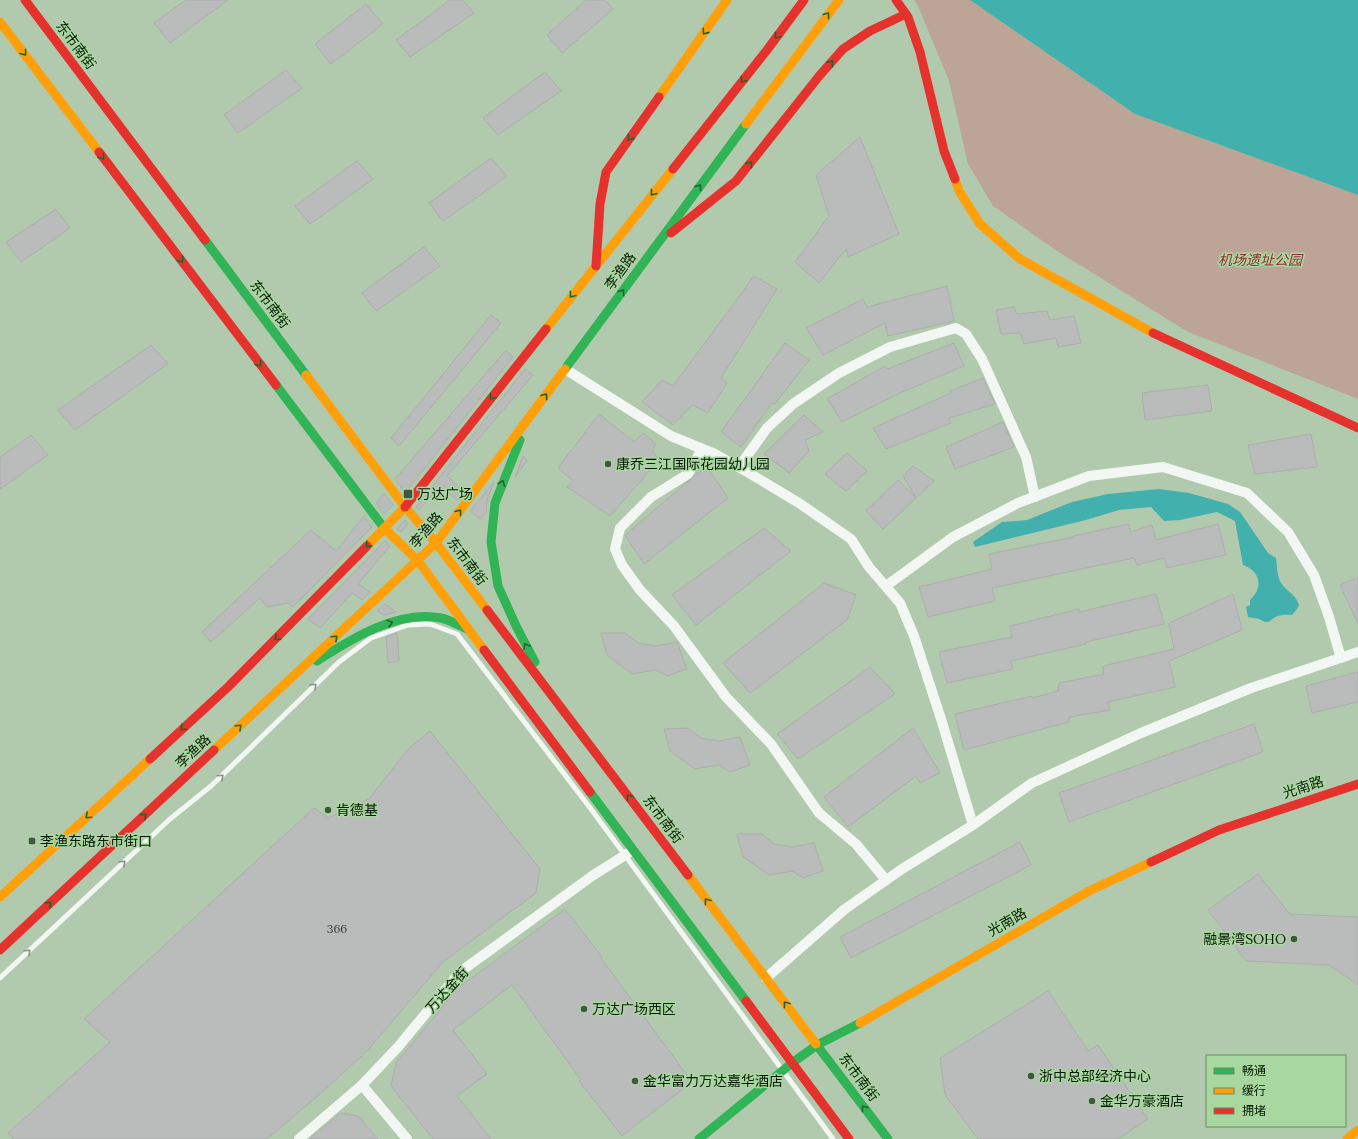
<svg xmlns="http://www.w3.org/2000/svg" width="1358" height="1139" font-family="Lora,'Noto Sans SC',serif">
<style>
.green{fill:#bca596}
.water{fill:#42b0ac}
.building{fill:#babbbb;stroke:#adafac}
.lines{fill:none;stroke-linecap:round;stroke-linejoin:round}
.lane{stroke:#f3f7f3;stroke-width:5}
.street{stroke:#f3f7f3;stroke-width:10}
.fast{stroke:#30b455;stroke-width:9}
.slow{stroke:#ff9f0a;stroke-width:9}
.jam{stroke:#e5322d;stroke-width:9}
.oneway{stroke:#1c662d}
.oneway2{stroke:#899388}
.poi-dot{fill:#425640;stroke:#a9d7a0;stroke-width:1.5}
.labels{text-anchor:middle;dominant-baseline:central;stroke-width:3;stroke-linejoin:round;paint-order:stroke}
.number-label{font-size:12px;fill:#344132}
.street-label{font-size:14px;fill:#071805;stroke:#a9d7a0}
.park-label{font-size:14px;font-style:italic;fill:#952d34;stroke:#a9d7a0}
.poi-label{font-size:14px;fill:#071805;stroke:#a9d7a0;text-anchor:start}
</style>
<rect width="100%" height="100%" fill="#b1caad"/>
<polygon class="green" points="914,0 970,0 1135,114 1358,195 1358,399 1188,332 1057,251 993,206 968,164 949,81 918,6"/>
<g class="water">
<polygon points="970,0 1358,0 1358,195 1135,114"/>
<path d="M1159,489L1189,493L1228,504L1240,512L1268,553L1276,558C1277,565 1277,577 1281,583C1288,593 1295,593 1299,605L1297,609L1292,615C1284,614 1275,615 1269,622H1265L1259,619L1248,617L1246,607L1250,605V600C1264,587 1260,571 1243,565L1235,521L1217,512L1180,520L1164,521L1151,507L1119,510L1086,520L975,547L973,542L1002,522L1027,520L1072,502L1108,494Z"/>
</g>
<g class="building">
<polygon points="186,0 228,0 170,43 154,23"/>
<polygon points="450,0 463,0 474,13 410,57 396,40"/>
<polygon points="586,0 605,0 613,9 562,53 547,35"/>
<polygon points="366,4 383,24 331,64 315,44"/>
<polygon points="286,70 302,88 238,133 224,115"/>
<polygon points="545,72 561,91 498,135 483,118"/>
<polygon points="860,137 899,234 848,257 846,249 819,283 795,262 829,216 816,175"/>
<polygon points="491,158 507,176 443,221 429,203"/>
<polygon points="357,161 373,179 310,224 295,206"/>
<polygon points="56,209 70,228 21,262 6,242"/>
<polygon points="424,247 440,266 376,311 362,293"/>
<polygon points="754,276 777,289 721,378 727,383 708,413 692,405 673,425 642,402 662,380 673,386"/>
<polygon points="947,286 954,321 888,336 885,323 823,355 806,328 863,299 867,307"/>
<polygon points="1014,307 1017,314 1047,311 1050,320 1074,316 1081,343 1058,347 1056,338 1024,344 1020,333 1001,334 996,310"/>
<polygon points="491,315 501,323 399,446 391,438"/>
<polygon points="785,343 809,360 775,404 772,403 741,447 721,432"/>
<polygon points="954,343 964,366 900,393 842,422 827,399 885,366 887,369"/>
<polygon points="151,345 168,364 75,430 58,410"/>
<polygon points="506,350 513,357 405,493 395,479"/>
<polygon points="525,369 533,375 447,476 464,491 457,500 440,486 419,510 416,507"/>
<polygon points="983,378 995,404 949,418 951,423 886,449 873,428 951,393 950,391"/>
<polygon points="1208,385 1212,411 1145,420 1142,393"/>
<polygon points="599,414 634,442 643,433 656,444 652,450 659,460 610,516 567,487 573,481 558,468"/>
<polygon points="804,415 823,432 805,440 809,451 789,473 764,454"/>
<polygon points="1003,422 1014,447 955,469 946,447"/>
<polygon points="1311,434 1317,467 1255,474 1248,445"/>
<polygon points="31,435 48,455 0,489 0,457"/>
<polygon points="847,453 867,471 846,491 825,474"/>
<polygon points="523,456 527,461 515,477"/>
<polygon points="706,466 728,498 644,564 625,535"/>
<polygon points="913,466 934,481 916,498 903,476"/>
<polygon points="898,480 916,498 883,529 866,511"/>
<polygon points="494,482 487,500 486,512 480,519 470,511"/>
<polygon points="384,493 393,505 384,514 376,503"/>
<polygon points="364,516 372,527 293,607 288,603 267,607 260,598 211,642 202,632 311,530 336,551"/>
<polygon points="405,520 408,524 401,532 397,529"/>
<polygon points="1129,524 1130,532 1152,525 1156,540 1218,524 1226,555 1167,568 1164,558 1137,565 1134,558 992,588 995,601 928,617 919,587 992,569 989,554 1074,537 1073,536"/>
<polygon points="764,528 791,551 696,625 672,595"/>
<polygon points="385,541 390,546 358,584 370,592 362,600 352,593 320,628 308,619"/>
<polygon points="1358,577 1358,624 1340,585"/>
<polygon points="824,583 856,595 847,620 750,693 723,663"/>
<polygon points="1156,594 1164,624 1086,642 1086,644 1011,661 1013,669 947,683 939,652 1012,637 1010,626 1079,609 1079,612"/>
<polygon points="1233,594 1242,630 1169,661 1175,687 1108,702 1110,710 1069,717 1069,722 964,750 955,714 1032,696 1032,698 1058,691 1059,683 1104,674 1103,666 1174,649 1169,623"/>
<polygon points="385,604 396,612 384,615 377,611"/>
<polygon points="397,633 399,661 388,663 386,637"/>
<polygon points="601,633 625,633 638,643 656,646 677,642 687,669 667,676 656,670 632,674 607,655"/>
<polygon points="870,667 895,694 798,759 777,734"/>
<polygon points="1358,672 1358,702 1312,713 1306,686"/>
<polygon points="1254,724 1263,752 1069,822 1059,793"/>
<polygon points="688,728 701,738 719,741 740,737 750,765 730,772 719,765 695,769 670,751 664,729"/>
<polygon points="913,728 940,773 920,783 916,776 848,827 824,797"/>
<polygon points="430,731 540,869 536,893 443,962 367,1051 320,1094 267,1139 13,1139 8,1133 110,1042 84,1019 314,808 328,818 369,799 408,749"/>
<polygon points="737,834 762,834 774,844 792,847 814,843 823,871 803,878 792,871 769,875 743,857"/>
<polygon points="1020,842 1031,865 851,958 840,937"/>
<polygon points="1258,874 1290,914 1358,917 1358,985 1329,965 1246,961 1208,910"/>
<polygon points="565,909 602,957 601,958 692,1082 622,1136 579,1081 581,1080 512,985 453,1030 487,1074 457,1096 491,1139 433,1139 391,1086 396,1063 458,988"/>
<polygon points="1048,991 1088,1051 1098,1045 1148,1119 1118,1139 978,1139 945,1095 940,1058"/>
<polygon points="341,1113 358,1116 378,1139 309,1139"/>
</g>
<g class="lines">
<polyline class="lane" points="0,978 170,819 211,786 339,662 371,638 408,625 430,624 457,634 591,809 833,1139"/>
<g class="street">
<polyline points="565,369 671,436 715,454 749,473 799,503 851,539 869,567 900,603 914,636 942,722 973,825"/>
<polyline points="702,449 688,474 651,497 620,528 615,549 622,565 640,590 674,626 726,697 771,744 819,813 856,844 886,880"/>
<polyline points="739,467 767,428 793,404 839,373 890,347 956,328 966,334 982,359 1026,457 1035,497"/>
<polyline points="886,586 953,537 1018,503 1089,476 1163,467 1247,493 1288,532 1314,575 1329,617 1341,658"/>
<polyline points="766,978 845,909 902,869 973,825 1032,783 1141,733 1251,688 1358,652"/>
<polyline points="362,1085 407,1139"/>
<polyline points="299,1139 362,1085 398,1047 460,972 592,876 633,850"/>
</g>
<g class="fast">
<polyline points="205,240 306,375"/>
<polyline points="565,369 746,124"/>
<polyline points="276,385 384,528"/>
<polyline points="520,440 495,503 491,542 498,586 517,628 535,662"/>
<path d="M317,661C351,639 399,609 441,618C450,620 460,626 469,630"/>
<polyline points="590,792 746,1001"/>
<polyline points="816,1044 888,1139"/>
<polyline points="699,1139 792,1063 817,1045 860,1023"/>
</g>
<g class="slow">
<polyline points="0,22 99,152"/>
<polyline points="659,97 727,0"/>
<polyline points="746,124 839,0"/>
<polyline points="955,179 959,191 980,224 1020,259 1153,333"/>
<polyline points="546,329 673,169"/>
<polyline points="306,375 405,507 436,543 487,610"/>
<polyline points="384,528 418,561 484,650"/>
<polyline points="436,543 565,369"/>
<polyline points="367,546 405,507"/>
<polyline points="214,750 436,543"/>
<polyline points="688,875 816,1044"/>
<polyline points="0,897 150,759"/>
<polyline points="860,1023 1089,891 1151,862"/>
<polyline points="1347,1139 1358,1130"/>
</g>
<g class="jam">
<polyline points="25,0 205,240"/>
<polyline points="896,0 908,17 920,52 944,151 955,179"/>
<polyline points="99,152 276,385"/>
<polyline points="673,169 767,50 804,0"/>
<polyline points="671,233 736,181 820,75 843,49 870,31 906,14"/>
<polyline points="596,266 600,204 606,172 659,97"/>
<polyline points="1153,333 1358,428"/>
<polyline points="405,507 546,329"/>
<polyline points="487,610 688,875"/>
<polyline points="484,650 590,792"/>
<polyline points="150,759 228,687 367,546"/>
<polyline points="1151,862 1219,830 1358,784"/>
<polyline points="0,950 214,750"/>
<polyline points="746,1001 849,1139"/>
</g>
</g>
<defs><path id="oneway-chevron" d="M-2-3.5L2.5 0L-2 3.5" fill="none" stroke-width="1.6" stroke-linecap="round" stroke-linejoin="round"/></defs>
<g class="oneway">
<use href="#oneway-chevron" transform="translate(827 15) rotate(-53)"/>
<use href="#oneway-chevron" transform="translate(705 32) rotate(125)"/>
<use href="#oneway-chevron" transform="translate(777 36) rotate(127)"/>
<use href="#oneway-chevron" transform="translate(24 53) rotate(53)"/>
<use href="#oneway-chevron" transform="translate(831 63) rotate(-48)"/>
<use href="#oneway-chevron" transform="translate(743 80) rotate(128)"/>
<use href="#oneway-chevron" transform="translate(630 138) rotate(125)"/>
<use href="#oneway-chevron" transform="translate(102 157) rotate(53)"/>
<use href="#oneway-chevron" transform="translate(750 164) rotate(-51)"/>
<use href="#oneway-chevron" transform="translate(699 187) rotate(-54)"/>
<use href="#oneway-chevron" transform="translate(653 193) rotate(128)"/>
<use href="#oneway-chevron" transform="translate(181 260) rotate(53)"/>
<use href="#oneway-chevron" transform="translate(622 292) rotate(-54)"/>
<use href="#oneway-chevron" transform="translate(572 295) rotate(128)"/>
<use href="#oneway-chevron" transform="translate(259 364) rotate(53)"/>
<use href="#oneway-chevron" transform="translate(545 396) rotate(-54)"/>
<use href="#oneway-chevron" transform="translate(492 397) rotate(128)"/>
<use href="#oneway-chevron" transform="translate(502 483) rotate(-69)"/>
<use href="#oneway-chevron" transform="translate(459 512) rotate(-53)"/>
<use href="#oneway-chevron" transform="translate(368 545) rotate(135)"/>
<use href="#oneway-chevron" transform="translate(390 623) rotate(-17)"/>
<use href="#oneway-chevron" transform="translate(277 638) rotate(135)"/>
<use href="#oneway-chevron" transform="translate(335 638) rotate(-43)"/>
<use href="#oneway-chevron" transform="translate(526 646) rotate(-119)"/>
<use href="#oneway-chevron" transform="translate(239 727) rotate(-43)"/>
<use href="#oneway-chevron" transform="translate(183 728) rotate(137)"/>
<use href="#oneway-chevron" transform="translate(629 797) rotate(-127)"/>
<use href="#oneway-chevron" transform="translate(88 816) rotate(137)"/>
<use href="#oneway-chevron" transform="translate(144 816) rotate(-43)"/>
<use href="#oneway-chevron" transform="translate(707 901) rotate(-127)"/>
<use href="#oneway-chevron" transform="translate(49 904) rotate(-43)"/>
<use href="#oneway-chevron" transform="translate(786 1004) rotate(-127)"/>
<use href="#oneway-chevron" transform="translate(864 1108) rotate(-127)"/>
</g>
<g class="oneway2">
<use href="#oneway-chevron" transform="translate(314 686) rotate(-44)"/>
<use href="#oneway-chevron" transform="translate(221 777) rotate(-43)"/>
<use href="#oneway-chevron" transform="translate(123 863) rotate(-43)"/>
<use href="#oneway-chevron" transform="translate(28 952) rotate(-43)"/>
</g>
<g class="poi-dot">
<circle cx="608" cy="464" r="4"/>
<rect x="403" y="489" width="10" height="10" rx="2"/>
<circle cx="328" cy="810" r="4"/>
<rect x="28" y="837" width="8" height="8" rx="2"/>
<circle cx="1294" cy="939" r="4"/>
<circle cx="584" cy="1009" r="4"/>
<circle cx="1031" cy="1076" r="4"/>
<circle cx="635" cy="1081" r="4"/>
<circle cx="1092" cy="1101" r="4"/>
</g>
<g class="labels">
<g class="number-label">
<text x="337" y="928">366</text>
</g>
<g class="street-label">
<text transform="translate(76 45) rotate(53)">东市南街</text>
<text transform="translate(620 271) rotate(-54)">李渔路</text>
<text transform="translate(270 304) rotate(53)">东市南街</text>
<text transform="translate(426 530) rotate(-49)">李渔路</text>
<text transform="translate(467 561) rotate(53)">东市南街</text>
<text transform="translate(193 751) rotate(-43)">李渔路</text>
<text transform="translate(1303 787) rotate(-18)">光南路</text>
<text transform="translate(663 819) rotate(53)">东市南街</text>
<text transform="translate(1007 922) rotate(-30)">光南路</text>
<text transform="translate(447 990) rotate(-48)">万达金街</text>
<text transform="translate(859 1077) rotate(53)">东市南街</text>
</g>
<g class="park-label">
<text x="1260" y="260">机场遗址公园</text>
</g>
<g class="poi-label">
<text x="616" y="464">康乔三江国际花园幼儿园</text>
<text x="417" y="494">万达广场</text>
<text x="336" y="810">肯德基</text>
<text x="40" y="841">李渔东路东市街口</text>
<text x="1286" y="939" text-anchor="end">融景湾SOHO</text>
<text x="592" y="1009">万达广场西区</text>
<text x="1039" y="1076">浙中总部经济中心</text>
<text x="643" y="1081">金华富力万达嘉华酒店</text>
<text x="1100" y="1101">金华万豪酒店</text>
</g>
</g>
<rect x="1206" y="1055" width="140" height="72" fill="#a9d7a0" stroke="#688b62"/>
<rect x="1214" y="1068" width="20" height="6" fill="#30b455" stroke="#688b62"/>
<text x="1242" y="1075" font-size="12" fill="#071805">畅通</text>
<rect x="1214" y="1088" width="20" height="6" fill="#ff9f0a" stroke="#688b62"/>
<text x="1242" y="1095" font-size="12" fill="#071805">缓行</text>
<rect x="1214" y="1108" width="20" height="6" fill="#e5322d" stroke="#688b62"/>
<text x="1242" y="1115" font-size="12" fill="#071805">拥堵</text>
</svg>
